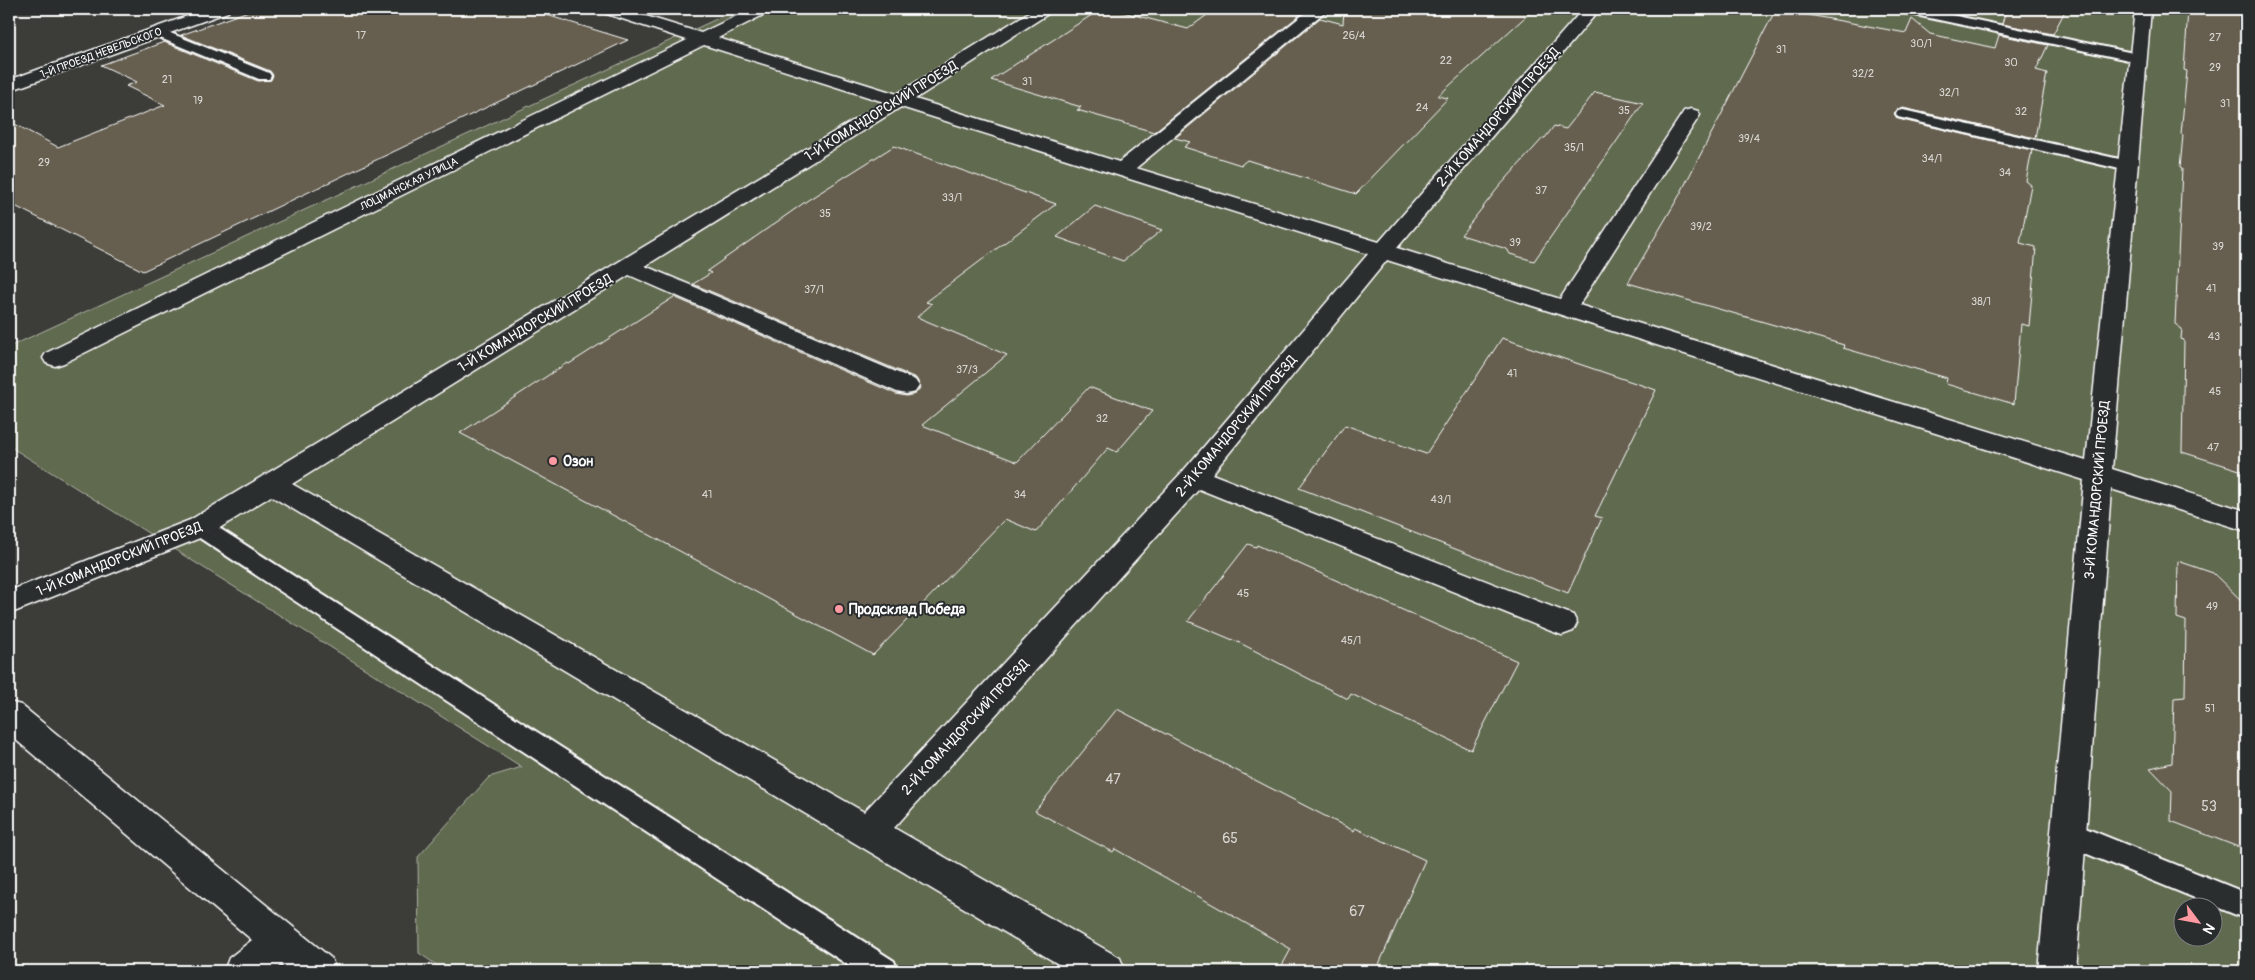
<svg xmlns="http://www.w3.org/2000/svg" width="2255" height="980" font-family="Pangolin,sans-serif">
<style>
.green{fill:#616a50;stroke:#b0b4a8;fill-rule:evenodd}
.building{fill:#665f4f;stroke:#fff}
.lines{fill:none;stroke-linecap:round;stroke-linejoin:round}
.service-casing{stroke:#fff;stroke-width:4}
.minor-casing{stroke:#fff;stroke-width:3}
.service{fill:#2a2d2e;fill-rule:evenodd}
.minor{fill:#2a2d2e;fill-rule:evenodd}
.poi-dot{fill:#ff9aa2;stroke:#2a2d2e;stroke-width:2}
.labels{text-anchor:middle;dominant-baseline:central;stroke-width:4;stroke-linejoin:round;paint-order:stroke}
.number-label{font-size:11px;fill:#d9d7d3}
.far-street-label{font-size:11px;fill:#fff;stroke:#2a2d2e}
.street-label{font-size:14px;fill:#fff;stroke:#2a2d2e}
.poi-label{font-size:14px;font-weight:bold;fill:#fff;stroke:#2a2d2e;text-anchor:start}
.near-number-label{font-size:14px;fill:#d9d7d3}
</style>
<rect width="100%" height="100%" fill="#3c3c38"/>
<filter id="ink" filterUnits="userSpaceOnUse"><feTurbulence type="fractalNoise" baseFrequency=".02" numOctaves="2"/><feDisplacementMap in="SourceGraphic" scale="10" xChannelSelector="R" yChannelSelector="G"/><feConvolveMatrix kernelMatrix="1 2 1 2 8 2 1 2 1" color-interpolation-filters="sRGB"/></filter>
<g filter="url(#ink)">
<path class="green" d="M738,9H2246V971H445L419,953L418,857L489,777L522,767L9,446V347ZM2182,908H2212V938H2182Z"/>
<g class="building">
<polygon points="254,9 527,9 628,40 143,271 9,203 9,121 58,147 165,105 126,86 137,82 101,65 164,42 258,81 271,80 273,75 270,71 181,35"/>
<polygon points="1101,9 1111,9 1188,29 1215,9 1282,9 1301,14 1154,132 1077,110 1081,107 991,80"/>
<polygon points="1344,9 1534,9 1438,96 1448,98 1356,194 1247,160 1241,165 1184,147 1190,142 1175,138 1320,18 1343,24"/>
<polygon points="1776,9 1906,33 1912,19 1930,34 1995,48 1999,35 2048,45 2036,70 2047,73 2035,138 1903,108 1898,109 1894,113 1898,119 2032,150 2026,181 2031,185 2020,243 2036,247 2029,326 2021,324 2014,404 1946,384 1947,378 1843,348 1844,345 1628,283 1679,196"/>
<polygon points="2006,9 2066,9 2053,34 2002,24"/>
<polygon points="2188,9 2246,9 2246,472 2182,452 2184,340 2181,339 2182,329 2175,324 2182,169 2180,168 2183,135 2181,134 2187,71 2184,70"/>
<polygon points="1595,92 1643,103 1534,261 1510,254 1507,249 1461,235 1498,188 1543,138 1545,138 1554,126 1566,129"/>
<polygon points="894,146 1056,204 926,302 932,304 917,317 1007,355 922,425 1017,462 1089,387 1152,411 1117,452 1108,448 1036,532 1005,519 873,655 460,433 567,363 569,364 674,297 896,394 906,396 915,394 921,387 916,378 693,284 711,273 707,271 808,200"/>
<polygon points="1095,206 1162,230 1123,261 1057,237"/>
<polygon points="1502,338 1656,390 1595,516 1602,518 1568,593 1299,488 1345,425 1426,454"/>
<polygon points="1248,544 1256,547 1257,545 1517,661 1471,750 1351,694 1348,699 1240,643 1188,621"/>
<polygon points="2178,561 2213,573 2246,605 2246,850 2171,821 2172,791 2150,768 2172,763 2174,698 2185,697 2186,621 2177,618"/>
<polygon points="1117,709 1354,831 1355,828 1425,860 1376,971 1279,971 1291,949 1115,849 1113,852 1035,811"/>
</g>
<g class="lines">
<defs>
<g id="service">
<polygon points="1900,9 1923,9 2138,54 2145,58 2138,62 1906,13"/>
<polygon points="158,28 269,73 271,76 269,79 259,79 153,35 151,32"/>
<polygon points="1903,110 2128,161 2133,163 2136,166 2133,169 2128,171 1898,117 1896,114 1898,111"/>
<polygon points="200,519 208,521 894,961 898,971 857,971 192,533 189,527 192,521"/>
<polygon points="2068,821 2246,893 2246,919 2058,842 2054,833 2058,824"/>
</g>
<g id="minor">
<polygon points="207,9 230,9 228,12 9,91 9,80"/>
<path d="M599,9H623L701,33L751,9H771L769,12L718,38L897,94L1034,9H1053L1051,12L915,99L1119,162L1310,9H1328L1136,168L1379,242L1583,9H1600L1397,248L1560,299L1684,111L1691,109L1698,111L1700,115L1579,305L2086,461L2135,9H2151L2112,469L2246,511V531L2111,489L2076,971H2038L2084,480L1387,260L1212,474L1573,615L1577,623L1573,631L1562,635L1551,631L1199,489L894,828L1120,958L1125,971H1070L271,496L210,534L9,614V591L190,520L884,102L704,45L64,363L55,366L46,363L43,358L46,353L687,40L601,12ZM901,107L1368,254L1184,470L864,812L292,484L629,275L897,392L906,394L915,392L919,386L915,380L645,266Z"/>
<polygon points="9,702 21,705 331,958 336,971 288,971 281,965 273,971 224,971 229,958 252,940 9,734"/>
</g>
</defs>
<use href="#service" class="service-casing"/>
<use href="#minor" class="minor-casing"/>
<use href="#service" class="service"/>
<use href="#minor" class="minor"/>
</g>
</g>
<g class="poi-dot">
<circle cx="553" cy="461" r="5"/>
<circle cx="839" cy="609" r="5"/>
</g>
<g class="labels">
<g class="number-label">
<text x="361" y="35">17</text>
<text x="1354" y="35">26/4</text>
<text x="2215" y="37">27</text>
<text x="1921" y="43">30/1</text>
<text x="1781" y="49">31</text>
<text x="1446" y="60">22</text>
<text x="2011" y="62">30</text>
<text x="2215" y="67">29</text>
<text x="1863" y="73">32/2</text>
<text x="167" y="79">21</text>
<text x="1027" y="81">31</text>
<text x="1949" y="92">32/1</text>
<text x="198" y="100">19</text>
<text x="2225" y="103">31</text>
<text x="1422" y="107">24</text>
<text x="1624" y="110">35</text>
<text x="2021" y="111">32</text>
<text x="1749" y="138">39/4</text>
<text x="1574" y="147">35/1</text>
<text x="1932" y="158">34/1</text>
<text x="44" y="162">29</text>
<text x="2005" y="172">34</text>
<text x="1541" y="190">37</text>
<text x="952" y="197">33/1</text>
<text x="825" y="213">35</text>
<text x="1701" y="226">39/2</text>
<text x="1515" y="242">39</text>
<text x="2218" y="246">39</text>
<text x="2211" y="288">41</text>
<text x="814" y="289">37/1</text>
<text x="1981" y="301">38/1</text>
<text x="2214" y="336">43</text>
<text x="967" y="369">37/3</text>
<text x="1512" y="373">41</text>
<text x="2215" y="391">45</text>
<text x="1102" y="418">32</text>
<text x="2213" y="447">47</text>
<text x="707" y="494">41</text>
<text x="1020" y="494">34</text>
<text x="1441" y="499">43/1</text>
<text x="1243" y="593">45</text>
<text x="2212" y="606">49</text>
<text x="1351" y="640">45/1</text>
<text x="2210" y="708">51</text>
</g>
<g class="far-street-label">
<text transform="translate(101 53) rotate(-20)">1-Й ПРОЕЗД НЕВЕЛЬСКОГО</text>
<text transform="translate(409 184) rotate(-26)">ЛОЦМАНСКАЯ УЛИЦА</text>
</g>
<g class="street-label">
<text transform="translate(881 111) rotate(-32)">1-Й КОМАНДОРСКИЙ ПРОЕЗД</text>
<text transform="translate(1498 117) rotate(-49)">2-Й КОМАНДОРСКИЙ ПРОЕЗД</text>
<text transform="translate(535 323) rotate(-31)">1-Й КОМАНДОРСКИЙ ПРОЕЗД</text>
<text transform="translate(1236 426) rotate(-50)">2-Й КОМАНДОРСКИЙ ПРОЕЗД</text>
<text transform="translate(2097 490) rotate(-85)">3-Й КОМАНДОРСКИЙ ПРОЕЗД</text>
<text transform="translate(119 559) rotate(-22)">1-Й КОМАНДОРСКИЙ ПРОЕЗД</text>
<text transform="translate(965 727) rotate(-47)">2-Й КОМАНДОРСКИЙ ПРОЕЗД</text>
</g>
<g class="poi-label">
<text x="563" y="461">Озон</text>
<text x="849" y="609">Продсклад Победа</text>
</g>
<g class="near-number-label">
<text x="1113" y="779">47</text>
<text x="2209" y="806">53</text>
<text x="1230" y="838">65</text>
<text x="1357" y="911">67</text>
</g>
</g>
<rect width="2255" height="980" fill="none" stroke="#2a2d2e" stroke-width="30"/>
<rect x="15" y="15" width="2225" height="950" fill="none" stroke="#fff" stroke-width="2" filter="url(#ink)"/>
<g transform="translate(2198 922) rotate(122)"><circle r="24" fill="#2a2d2e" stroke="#7f8182"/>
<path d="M0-4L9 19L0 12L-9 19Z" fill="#ff9aa2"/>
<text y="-8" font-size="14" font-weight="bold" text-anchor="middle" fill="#ffffff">N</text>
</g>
</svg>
